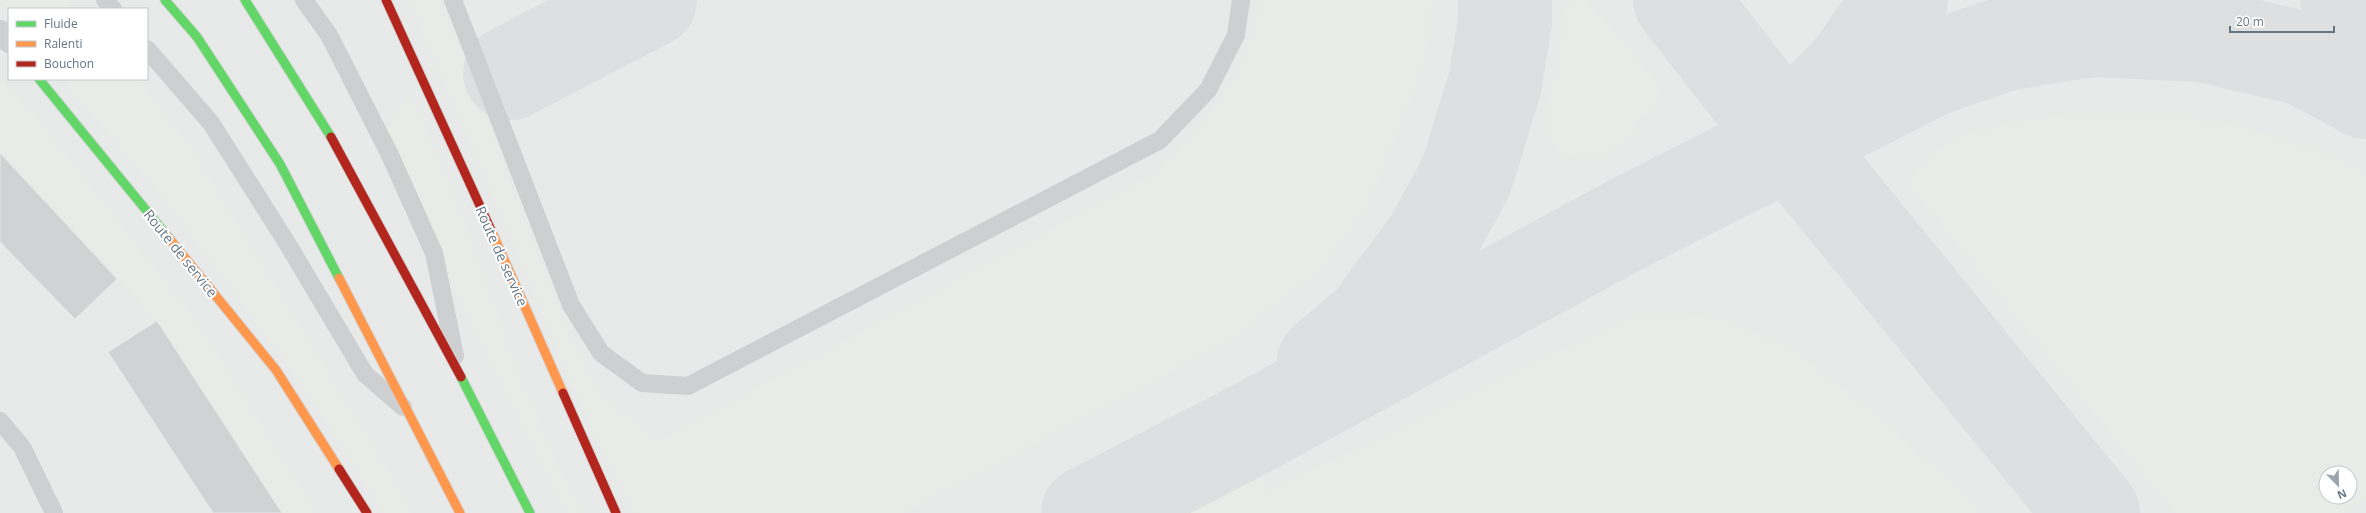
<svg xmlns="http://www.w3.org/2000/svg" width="2366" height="513" font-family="'Open Sans',sans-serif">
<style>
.built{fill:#e8e9e9;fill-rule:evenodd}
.green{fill:#e8ebe6;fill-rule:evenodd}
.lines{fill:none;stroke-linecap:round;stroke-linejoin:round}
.taxiway{stroke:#dedfe0;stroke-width:94}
.building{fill:#d0d2d3;stroke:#e8e8e8}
.fast-casing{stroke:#d5d6d7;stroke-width:11}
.slow-casing{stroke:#d5d6d7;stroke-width:11}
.jam-casing{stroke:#d5d6d7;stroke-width:11}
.lane{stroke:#cecfd0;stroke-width:18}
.street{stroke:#cecfd0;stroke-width:22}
.fast{stroke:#63d668;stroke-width:9}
.slow{stroke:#ff974d;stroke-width:9}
.jam{stroke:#b3261e;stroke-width:9}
.labels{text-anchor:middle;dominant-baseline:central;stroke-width:4;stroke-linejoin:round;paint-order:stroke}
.street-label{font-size:14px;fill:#657683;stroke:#fff}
</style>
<rect width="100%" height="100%" fill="#f9f9f9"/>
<path class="built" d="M0,0H2366V513H0ZM9,9H147V79H9ZM2326,473H2350V497H2326Z"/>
<g class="green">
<polygon points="0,0 66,0 75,9 9,9 9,14"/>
<polygon points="410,0 441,0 572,342 598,393 659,442 1149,177 1194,135 1238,73 1262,0 1432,0 1423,68 1367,208 1322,268 1232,339 903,513 634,513 581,403"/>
<polygon points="1583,0 1587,0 1648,71 1658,88 1660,102 1633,124 1638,136 1595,160 1580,152 1564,158 1545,131 1566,6"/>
<polygon points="0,76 24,102 195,319 316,513 282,513 157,321 0,153"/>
<polygon points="62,79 136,79 188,143 387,469 411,513 383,513 313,399 162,196"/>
<polygon points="408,91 455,196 518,371 553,457 582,513 565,513 382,139"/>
<path d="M2091,115H2168L2243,128L2344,160L2366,177V500L2343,513H2175L1906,180L1951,140L2024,120ZM2326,473H2350V497H2326Z"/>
<polygon points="1640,315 1721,319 1791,349 1881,419 1959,489 1981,513 1115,513 1204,453 1260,477 1267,493 1554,354"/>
</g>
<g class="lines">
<g class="taxiway">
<polyline points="1680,0 1790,141 2093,513"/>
<polyline points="2347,0 2366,23"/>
<polyline points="510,73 650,0"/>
<polyline points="1805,117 1851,70 1901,0"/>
<polyline points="1324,362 1371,322 1431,241 1466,177 1495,83 1505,21 1505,0"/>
<polyline points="1088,513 1241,434 1629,223 1932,69 2004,44 2090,30 2203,35 2305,59 2366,92"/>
</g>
</g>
<g class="building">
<polygon points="0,153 117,279 75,319 0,242"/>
<polygon points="157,321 282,513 213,513 108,352"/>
</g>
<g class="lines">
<defs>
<g id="fast">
<polyline points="165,0 197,37 280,164 339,278"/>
<polyline points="245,0 331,137"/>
<polyline points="39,79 168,237"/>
<polyline points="461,377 530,513"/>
</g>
<g id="slow">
<polyline points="491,230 563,393"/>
<polyline points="168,237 276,370 339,469"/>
<polyline points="339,278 460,513"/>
</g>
<g id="jam">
<polyline points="386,0 491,230"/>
<polyline points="331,137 461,377"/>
<polyline points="563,393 616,513"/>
<polyline points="339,469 367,513"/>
</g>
</defs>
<use href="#fast" class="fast-casing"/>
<use href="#slow" class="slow-casing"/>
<use href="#jam" class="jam-casing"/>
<g class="lane">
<polyline points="105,0 113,9"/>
<polyline points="304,0 329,35 389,153 434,253 455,356"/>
<polyline points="453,0 571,305 601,353 642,383 688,386 1160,140 1208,90 1236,35 1241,0"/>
<polyline points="147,49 211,123 287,243 365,374 403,407"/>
<polyline points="0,421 22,447 54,513"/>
</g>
<polyline class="street" points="0,31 9,42"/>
<use href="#fast" class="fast"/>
<use href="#slow" class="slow"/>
<use href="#jam" class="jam"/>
</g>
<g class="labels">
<g class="street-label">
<text transform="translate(181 253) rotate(51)">Route de service</text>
<text transform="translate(502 256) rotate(66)">Route de service</text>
</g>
</g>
<rect x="8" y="8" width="140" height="72" fill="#ffffff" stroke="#c1c8cd"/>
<rect x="16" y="21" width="20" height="6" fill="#63d668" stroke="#c1c8cd"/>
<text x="44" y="28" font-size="12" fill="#657683">Fluide</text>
<rect x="16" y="41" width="20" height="6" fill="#ff974d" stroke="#c1c8cd"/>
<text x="44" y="48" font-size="12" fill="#657683">Ralenti</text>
<rect x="16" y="61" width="20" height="6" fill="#b3261e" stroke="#c1c8cd"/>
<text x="44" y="68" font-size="12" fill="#657683">Bouchon</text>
<g transform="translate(2338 485) rotate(157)"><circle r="19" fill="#ffffff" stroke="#c1c8cd"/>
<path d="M0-3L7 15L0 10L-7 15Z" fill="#99a4ac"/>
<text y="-6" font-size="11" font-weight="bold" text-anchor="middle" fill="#657683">N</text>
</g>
<path d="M2230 26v6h104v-6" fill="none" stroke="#657683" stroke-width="2"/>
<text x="2236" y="26" font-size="12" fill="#657683" stroke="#ffffff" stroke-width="3" paint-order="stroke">20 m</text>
</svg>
